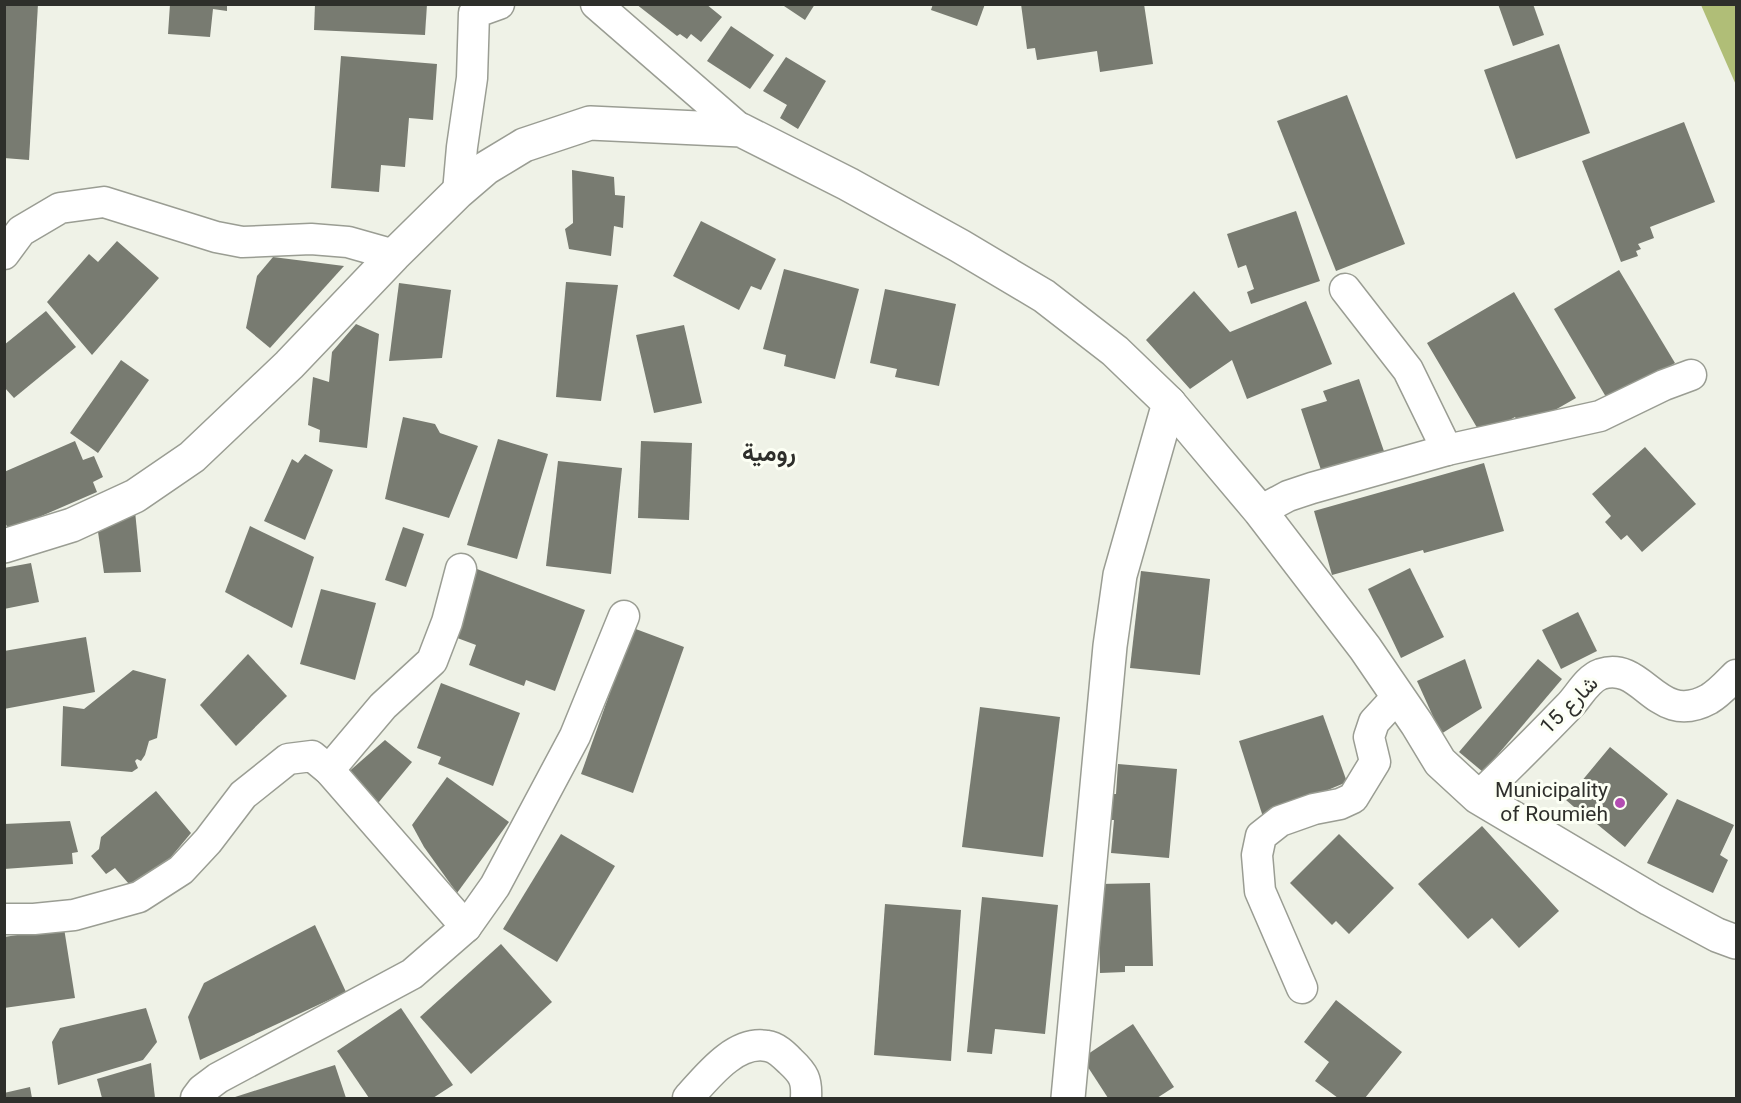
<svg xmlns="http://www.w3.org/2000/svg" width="1741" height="1103" font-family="Georgia,Vazirmatn,serif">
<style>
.forest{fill:#b0be77}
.building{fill:#787b71}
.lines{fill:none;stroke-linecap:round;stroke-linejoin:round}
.street-casing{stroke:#9a9d93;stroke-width:33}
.secondary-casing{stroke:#9a9d93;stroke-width:36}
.street{stroke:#fff;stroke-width:30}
.secondary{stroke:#fff;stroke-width:33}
.poi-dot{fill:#b34db2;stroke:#fcfff4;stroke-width:2}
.labels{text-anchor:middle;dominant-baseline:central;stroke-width:6;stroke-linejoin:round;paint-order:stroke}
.street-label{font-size:21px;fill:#2e2f2b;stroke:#fcfff4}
.poi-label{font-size:21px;fill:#2e2f2b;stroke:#fcfff4;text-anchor:end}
.quarter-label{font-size:24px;font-weight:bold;fill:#2e2f2b;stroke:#fcfff4}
</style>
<rect width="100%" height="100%" fill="#eff2e7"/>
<polygon class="forest" points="1701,5 1736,5 1736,85"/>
<g class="building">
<polygon points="4,4 38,4 29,160 4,158"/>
<polygon points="170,4 227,4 227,11 213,9 210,37 168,34"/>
<polygon points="315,4 427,4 425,35 314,30"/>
<polygon points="636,4 706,4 722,17 701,42 691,34 687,39 680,34 677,36"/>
<polygon points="781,4 815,4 805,20"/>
<polygon points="933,4 985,4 977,26 931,10"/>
<polygon points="1021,4 1144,4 1153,64 1100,72 1097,51 1037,60 1035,48 1027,49"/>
<polygon points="1498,4 1533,4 1544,35 1513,46"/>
<polygon points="731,26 774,55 750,89 707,61"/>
<polygon points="1559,44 1590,133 1516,159 1484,70"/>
<polygon points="341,56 437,64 433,120 409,118 405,167 381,165 379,192 331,188"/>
<polygon points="786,57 826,81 798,129 780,118 787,105 763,91"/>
<polygon points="1347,95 1405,244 1336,271 1277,121"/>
<polygon points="1684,122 1715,202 1650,227 1654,238 1638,244 1641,249 1636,251 1638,256 1621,262 1582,161"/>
<polygon points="572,170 614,177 615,195 625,196 623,228 614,226 611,256 569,249 565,229 573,223"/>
<polygon points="1296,211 1320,281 1251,304 1247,292 1254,289 1246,265 1238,268 1227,234"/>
<polygon points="701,221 776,259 761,290 751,286 739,310 673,276"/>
<polygon points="117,241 159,278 92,355 47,302 89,254 98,262"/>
<polygon points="273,257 344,266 270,348 246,328 257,276"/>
<polygon points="784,269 859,289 835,379 784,366 786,355 763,349"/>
<polygon points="1619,270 1675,363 1609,402 1554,309"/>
<polygon points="566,282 618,285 601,401 556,397"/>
<polygon points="399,283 451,290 442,358 389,361"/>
<polygon points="885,289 956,304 939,386 895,377 897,369 870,363"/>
<polygon points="1194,291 1230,332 1306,301 1332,364 1247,399 1232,360 1190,389 1146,340"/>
<polygon points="1514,292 1576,398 1522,429 1515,417 1482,436 1427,343"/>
<polygon points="46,311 76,347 14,398 4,387 4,345"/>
<polygon points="356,324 379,334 367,448 319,442 320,430 308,425 313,377 329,382 332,352"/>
<polygon points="684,325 702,403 654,413 636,335"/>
<polygon points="121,360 149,380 98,453 70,433"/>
<polygon points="1359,379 1386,457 1355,467 1352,460 1321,470 1301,409 1327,401 1323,391"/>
<polygon points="403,417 435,424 440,433 478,446 449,518 385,499"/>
<polygon points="498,439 548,454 517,559 467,545"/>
<polygon points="75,441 83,460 94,456 103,477 93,482 97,492 9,530 4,521 4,472"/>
<polygon points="641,441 692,443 689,520 638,518"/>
<polygon points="1645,447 1696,504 1642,552 1627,535 1621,540 1605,522 1611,516 1592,494"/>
<polygon points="305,454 333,470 305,540 264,521 292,459 298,463"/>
<polygon points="558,461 622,468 611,574 546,566"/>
<polygon points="1484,463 1504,531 1424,553 1423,550 1332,575 1314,511"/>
<polygon points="135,511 141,572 104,573 97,525"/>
<polygon points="250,526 314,557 292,628 225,592"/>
<polygon points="403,527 424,534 406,587 385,580"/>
<polygon points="31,563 39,602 4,609 4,568"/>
<polygon points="1410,568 1444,637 1401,658 1368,589"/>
<polygon points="477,569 585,610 555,691 526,680 524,686 469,665 476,645 452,636"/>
<polygon points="1141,571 1210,579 1200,675 1130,668"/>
<polygon points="321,589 376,603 355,680 300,664"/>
<polygon points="1578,612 1597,651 1561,669 1542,630"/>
<polygon points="633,628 684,647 633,793 581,774"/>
<polygon points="86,637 95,692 4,709 4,651"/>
<polygon points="248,654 287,696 236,746 200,705"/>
<polygon points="1465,659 1482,708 1441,734 1417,681"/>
<polygon points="1538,659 1562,679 1483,772 1459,752"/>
<polygon points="133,670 166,679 157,738 149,741 145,755 141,761 137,759 135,761 138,768 132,772 61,766 63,706 84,709"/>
<polygon points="441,683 520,713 493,786 438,764 441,757 417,748"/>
<polygon points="980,707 1060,717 1043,857 962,847"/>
<polygon points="1323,715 1347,782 1263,817 1239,741"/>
<polygon points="385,740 412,762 374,808 345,775"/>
<polygon points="1610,747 1668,794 1625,847 1592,820 1589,823 1579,815 1581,813 1566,800"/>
<polygon points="1118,764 1177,769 1169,858 1111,853 1114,820 1108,820 1110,794 1116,794"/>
<polygon points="447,777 509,822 457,893 424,847 412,825"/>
<polygon points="156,791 191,833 166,863 129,884 115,868 106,874 91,856 99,849 101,837"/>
<polygon points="1677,799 1734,825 1720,855 1728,860 1713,893 1647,863"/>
<polygon points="70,821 78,852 72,853 73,864 4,869 4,824"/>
<polygon points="1482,826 1559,911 1519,948 1492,918 1468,939 1418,884"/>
<polygon points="561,834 615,866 557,962 503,929"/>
<polygon points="1339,834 1394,888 1349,934 1336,921 1332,925 1290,883"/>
<polygon points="1150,883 1153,966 1125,966 1125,972 1100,973 1098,884"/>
<polygon points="982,897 1058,905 1045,1034 995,1029 992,1054 967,1052"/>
<polygon points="885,904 961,910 951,1061 874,1055"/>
<polygon points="315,925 346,992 200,1060 188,1017 204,983"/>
<polygon points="64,928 75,998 4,1008 4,937"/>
<polygon points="501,944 552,1002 471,1074 420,1017"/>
<polygon points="1336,1000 1402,1052 1365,1098 1338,1098 1315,1081 1329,1062 1304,1042"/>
<polygon points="146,1008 157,1042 143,1060 58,1085 52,1042 60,1028"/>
<polygon points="401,1008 453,1085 433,1098 369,1098 337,1051"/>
<polygon points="1133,1024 1174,1087 1157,1098 1108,1098 1082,1058"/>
<polygon points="151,1063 155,1098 102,1098 97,1079"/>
<polygon points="335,1065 346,1098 232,1098"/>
<polygon points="30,1087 32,1098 4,1098 4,1093"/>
</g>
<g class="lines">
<defs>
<g id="street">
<polyline points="596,4 741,130"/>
<polyline points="458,192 462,147 472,78 474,13 499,4"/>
<polyline points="4,254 21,231 60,208 104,202 216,237 242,242 311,239 348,242 394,255"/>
<polyline points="1345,289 1408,370 1447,450"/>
<polyline points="1260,511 1288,496 1312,488 1447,450 1600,416 1664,385 1691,375"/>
<polyline points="329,770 383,706 432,661 447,622 461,569"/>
<path d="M1478,797C1509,767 1539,737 1569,706C1579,696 1587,679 1601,674C1644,660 1656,728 1709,699C1719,693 1728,683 1736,675"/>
<polyline points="4,919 34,919 74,915 139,897 181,870 208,841 243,795 288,759 312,756 329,770 466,927"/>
<polyline points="1302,988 1260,891 1257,855 1261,836 1280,821 1314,809 1340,804 1353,798 1375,762 1369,737 1374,722 1398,696"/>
<polyline points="196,1098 202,1090 218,1078 412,974 466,927 495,886 575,736 624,616"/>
<path d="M688,1098C707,1077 735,1040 767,1046C776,1047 784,1055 790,1061C804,1074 807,1080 806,1098"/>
</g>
<g id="secondary">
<polyline points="1169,403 1260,511 1365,648 1417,724 1440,762 1478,797 1650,899 1717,935 1736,942"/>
<polyline points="4,546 72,525 135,496 192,457 289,365 394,255 458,192 486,168 524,145 590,123 741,130 848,184 960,246 1044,296 1115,351 1169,403 1120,575 1110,646 1068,1098"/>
</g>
</defs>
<use href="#street" class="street-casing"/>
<use href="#secondary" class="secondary-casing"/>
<use href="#street" class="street"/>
<use href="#secondary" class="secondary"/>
</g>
<circle class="poi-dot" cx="1620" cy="803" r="6"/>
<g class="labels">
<g class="street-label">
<text transform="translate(1570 706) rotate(-45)">شارع 15</text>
</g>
<g class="poi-label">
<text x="1608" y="791">Municipality<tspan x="1608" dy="24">of Roumieh</tspan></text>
</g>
<g class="quarter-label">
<text x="769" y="455">رومية</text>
</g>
</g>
<rect width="1741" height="1103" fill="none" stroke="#2e2f2b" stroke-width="12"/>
</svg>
